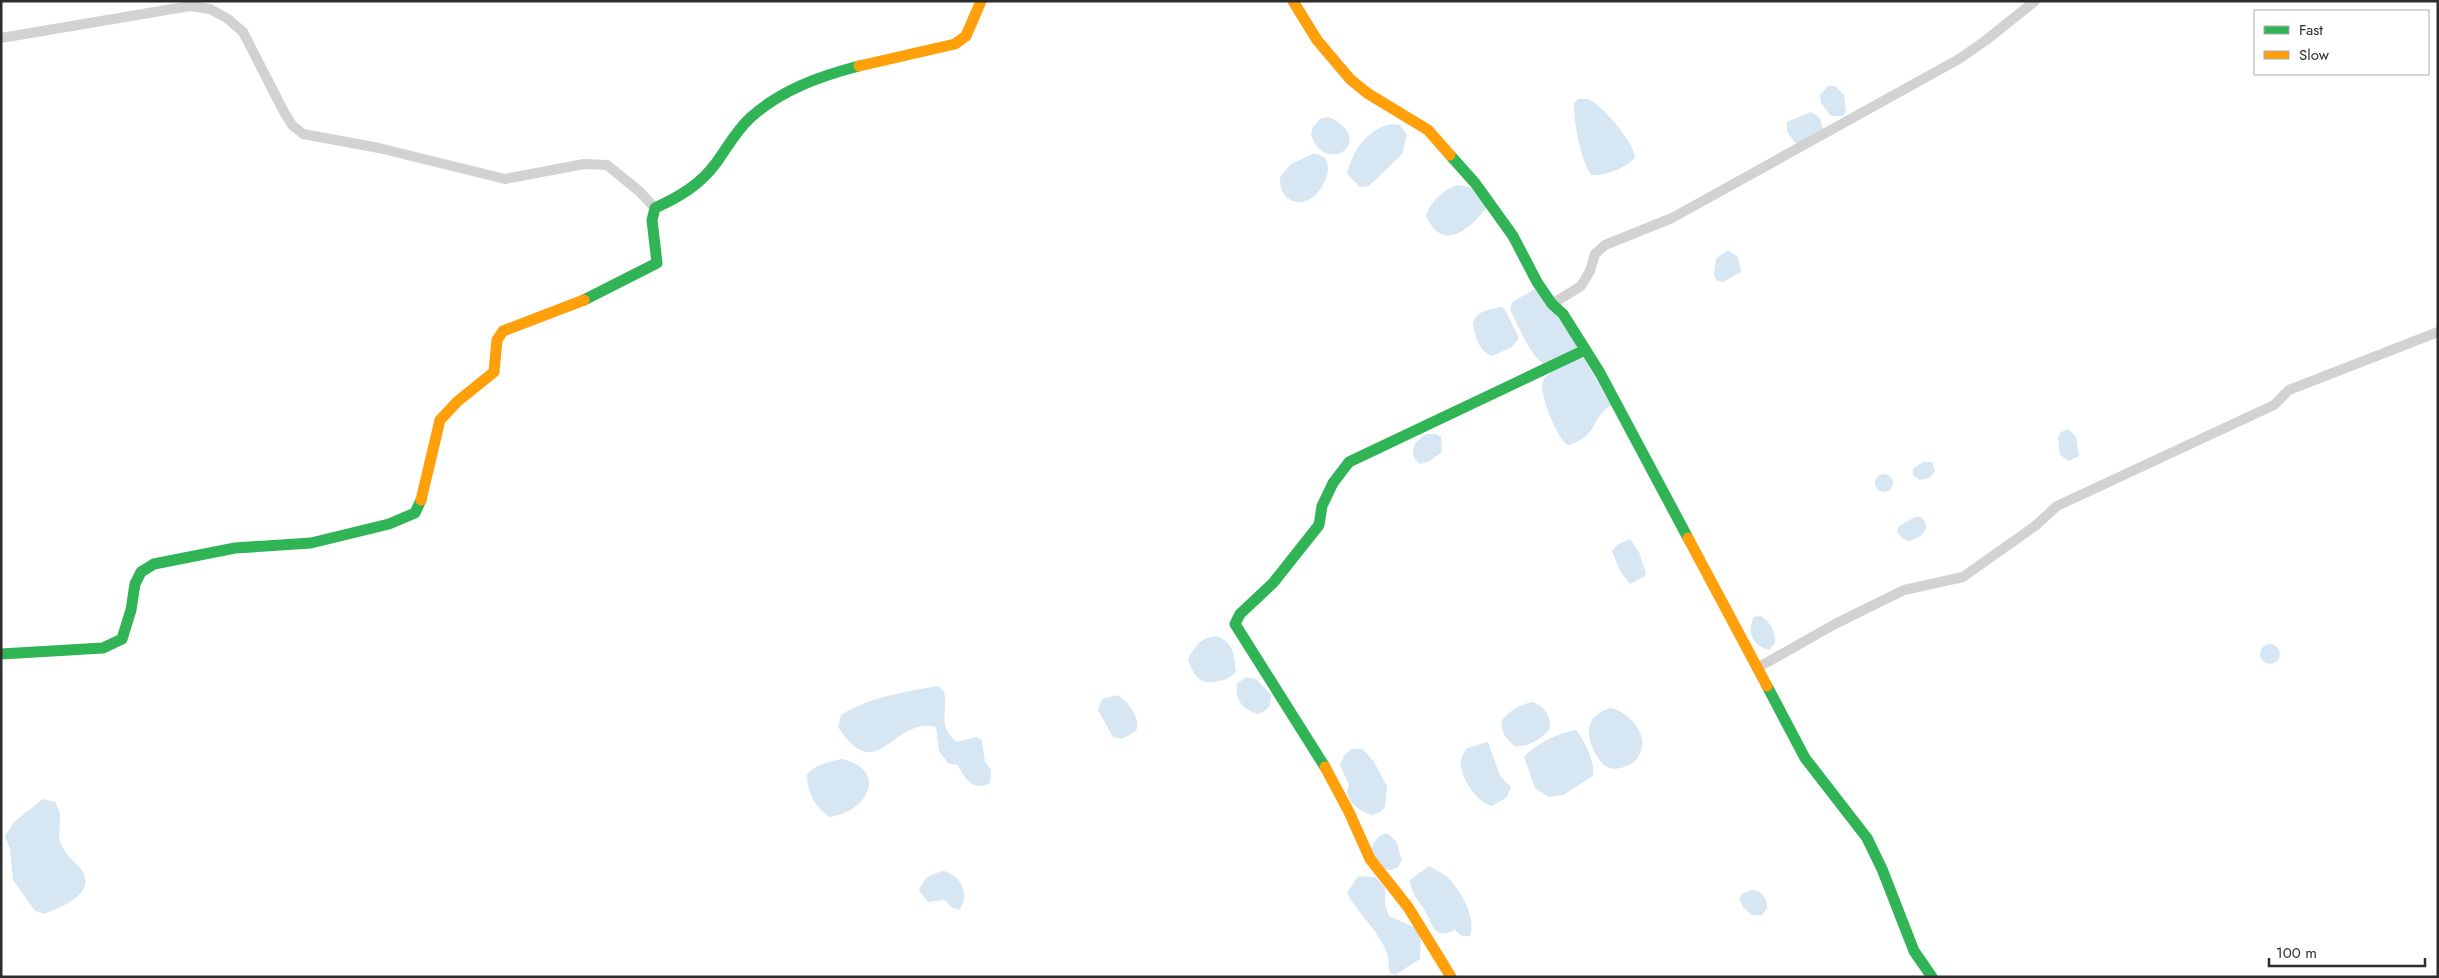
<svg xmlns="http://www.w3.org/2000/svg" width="2439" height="978" font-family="Jost,sans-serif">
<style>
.water{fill:#d6e6f2}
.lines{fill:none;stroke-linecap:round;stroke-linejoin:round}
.street{stroke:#d2d2d2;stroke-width:10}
.fast{stroke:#30b455;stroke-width:11}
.slow{stroke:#ff9f0a;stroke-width:11}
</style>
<rect width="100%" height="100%" fill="#fff"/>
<g class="water">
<polygon points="1828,86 1835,86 1844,95 1846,112 1843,116 1831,116 1821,103 1820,95"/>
<path d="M1578,99C1582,99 1587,98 1590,100C1603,106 1634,143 1635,157C1627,168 1605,176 1591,175C1580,157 1574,124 1574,103Z"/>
<polygon points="1811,112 1820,118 1823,129 1816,134 1796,144 1787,131 1787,122"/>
<path d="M1329,117C1379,141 1324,178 1311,134L1313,127L1321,118Z"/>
<path d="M1392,124L1400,125L1407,135L1402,154L1369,186L1360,187L1347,174C1353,150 1367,129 1392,124Z"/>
<path d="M1313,154C1346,154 1318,214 1291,200C1282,196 1280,187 1280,177L1291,164Z"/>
<path d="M1458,185L1470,187L1487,207C1470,229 1442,254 1426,215C1432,200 1443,190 1458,185Z"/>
<polygon points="1728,250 1738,257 1741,272 1723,282 1717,281 1714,275 1716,259"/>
<path d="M1535,289L1548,303L1577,345L1575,350L1546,365C1531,359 1518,324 1510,310L1512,302Z"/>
<path d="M1500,307L1504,308L1519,338L1512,347L1492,356C1479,352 1475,336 1473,323C1478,310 1488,310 1500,307Z"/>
<path d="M1583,357L1611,405C1590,419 1598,437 1568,445C1558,441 1538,392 1543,381C1546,372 1573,362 1583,357Z"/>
<polygon points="2068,429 2076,437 2079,456 2069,461 2060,455 2058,438 2061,432"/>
<path d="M1427,434H1436L1441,437L1442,452L1430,461L1420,464C1406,453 1415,440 1427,434Z"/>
<polygon points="1923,462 1932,462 1935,471 1929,478 1920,480 1913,475 1913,469"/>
<circle cx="1884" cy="483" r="9"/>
<path d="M1915,517H1921C1933,528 1921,538 1909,541L1903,539L1897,532L1899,526Z"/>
<polygon points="1630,539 1639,552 1646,573 1645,576 1630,584 1620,571 1612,551 1617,545"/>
<path d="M1760,616C1770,620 1776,633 1775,643L1769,650C1753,646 1746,631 1754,617Z"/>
<path d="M1217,636C1234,644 1234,654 1236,672C1231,677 1226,680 1219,681C1200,686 1193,675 1188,659C1196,645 1200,638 1217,636Z"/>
<circle cx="2270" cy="654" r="10"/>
<path d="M1246,677L1256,679L1271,695C1271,707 1268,710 1258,714C1242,709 1235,700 1237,684Z"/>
<path d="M938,686L944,691C948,714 937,727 957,742L976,737L982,740L985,762L991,770L990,783C974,792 964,779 958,765L949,764L939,751L936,727C893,715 878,789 838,727L841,715C869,697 905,692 938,686Z"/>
<path d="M1118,695C1128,702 1141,718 1136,731L1122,739L1113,737L1098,710L1102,699Z"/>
<path d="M1532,702C1544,705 1551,717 1550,728C1543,739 1526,748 1514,746L1504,735L1501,722C1508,711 1520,705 1532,702Z"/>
<path d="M1610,708C1629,711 1652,737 1638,757C1633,765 1617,772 1607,767C1601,764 1596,755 1593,749C1584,729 1589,715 1610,708Z"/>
<path d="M1576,730C1585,742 1595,761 1593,776L1563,795L1549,797L1535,788L1524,757C1537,743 1558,733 1576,730Z"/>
<path d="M1488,742L1500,776L1511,787L1507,797L1492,806C1477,803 1458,775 1461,759C1462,756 1465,751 1467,748Z"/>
<path d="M1352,749H1363L1374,762L1387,786L1385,807L1380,812L1372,815C1360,811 1342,800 1349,785L1340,765L1345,754Z"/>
<path d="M842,759C889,770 868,812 829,817C814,805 808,794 807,775C815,764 829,762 842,759Z"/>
<path d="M43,799L55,802C57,806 60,811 60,816C61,825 57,835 61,844C65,854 73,860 80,868C100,892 62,907 44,914L35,911L13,880L10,849L5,836L14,822Z"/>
<path d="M1387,833L1396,841L1402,860L1398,867L1391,870L1382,869L1371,850C1374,840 1378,836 1387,833Z"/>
<path d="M1429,866C1434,869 1441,872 1446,876C1460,888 1477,918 1470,936H1462L1455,930C1433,940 1434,926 1425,911C1418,898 1412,897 1410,880Z"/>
<path d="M944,871C961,876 971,894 959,910L951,907L945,900L928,902L919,890C925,877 930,874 944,871Z"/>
<path d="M1358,876L1375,877L1385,888V905L1389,916L1416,928L1421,940L1420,959L1395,975L1390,973C1388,968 1389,962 1388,957C1383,935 1358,914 1347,893Z"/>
<path d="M1751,890C1762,891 1767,897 1767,908L1762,915H1752L1743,907L1739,898L1742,894Z"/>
</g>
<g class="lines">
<g class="street">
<polyline points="1,38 190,6 210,9 228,19 243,32 284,112 292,125 303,134 379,148 505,179 584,164 607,165 639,191 655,208"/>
<polyline points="1552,304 1581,286 1590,271 1595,254 1605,245 1672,218 1959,59 1985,41 2035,1"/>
<polyline points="1757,668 1835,624 1904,590 1963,577 2035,526 2057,506 2274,405 2289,390 2438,332"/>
</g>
<g class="fast">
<polyline points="1450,155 1475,183 1513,236 1537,282 1552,304 1563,314 1600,373 1688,538"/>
<path d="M584,300L657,263L652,220L655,208C679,197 700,185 716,163C727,148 736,131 750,118C781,90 820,76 859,66"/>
<polyline points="1,654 103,648 122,639 131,610 135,584 141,572 154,564 235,548 311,543 389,524 415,513 421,500"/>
<polyline points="1767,686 1805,758 1867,838 1882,869 1914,951 1932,977"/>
<polyline points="1325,767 1235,624 1240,614 1273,583 1319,525 1322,506 1333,483 1349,462 1585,350"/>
</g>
<g class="slow">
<polyline points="1293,1 1317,40 1350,79 1367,93 1428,130 1450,155"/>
<polyline points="859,66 955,44 966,36 981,1"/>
<polyline points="421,500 440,420 458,401 494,372 497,340 503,331 584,300"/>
<polyline points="1688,538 1767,686"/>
<polyline points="1325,767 1349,812 1370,859 1408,907 1451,977"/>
</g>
</g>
<rect width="2439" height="978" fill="none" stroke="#2d2d2d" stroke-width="5"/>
<rect x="2254" y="10" width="175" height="65" fill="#ffffff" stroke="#ababab"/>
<rect x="2264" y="26" width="25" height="8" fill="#30b455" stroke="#ababab"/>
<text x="2299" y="35" font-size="15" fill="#2d2d2d">Fast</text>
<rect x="2264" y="51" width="25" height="8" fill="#ff9f0a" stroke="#ababab"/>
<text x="2299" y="60" font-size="15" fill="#2d2d2d">Slow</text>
<path d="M2269 958v8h156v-8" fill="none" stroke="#2d2d2d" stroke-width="2.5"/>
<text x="2276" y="958" font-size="15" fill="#2d2d2d" stroke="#ffffff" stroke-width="4" paint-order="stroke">100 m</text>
</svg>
